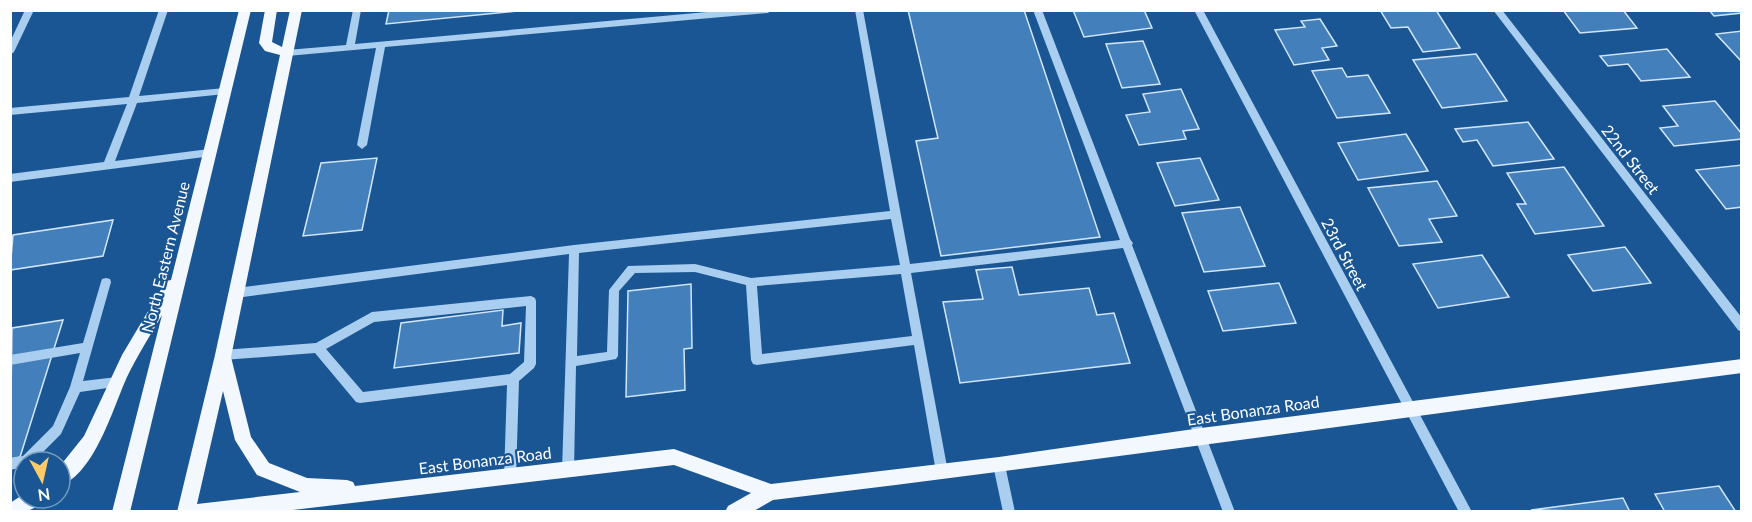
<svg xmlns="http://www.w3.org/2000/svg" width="1752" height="522" font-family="Lato,sans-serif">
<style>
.building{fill:#437fba;stroke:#d1e6fb;stroke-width:1.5}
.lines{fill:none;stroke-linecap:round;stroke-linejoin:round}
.minor{fill:#aaceef;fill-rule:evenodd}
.major{fill:#f3f8ff;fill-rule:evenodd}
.labels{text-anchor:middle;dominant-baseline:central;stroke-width:4.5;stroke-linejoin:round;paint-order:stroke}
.street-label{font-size:16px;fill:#fff;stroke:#1a5693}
</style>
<rect width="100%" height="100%" fill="#1a5693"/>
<g class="building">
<polygon points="389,10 527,10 386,24"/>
<polygon points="908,10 1024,10 1100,237 941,256 916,141 938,138"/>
<polygon points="1073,10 1144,10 1152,28 1084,37"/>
<polygon points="1380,10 1436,10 1460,48 1423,52 1408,27 1391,28"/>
<polygon points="1563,10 1623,10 1637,28 1580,33"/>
<polygon points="1709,10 1742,10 1742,13 1714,16"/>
<polygon points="1320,19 1337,46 1322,48 1329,60 1294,65 1275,30 1305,27 1301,21"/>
<polygon points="1742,31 1742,62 1716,34"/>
<polygon points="1143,41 1160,84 1122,88 1106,44"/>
<polygon points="1667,49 1690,77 1641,81 1628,64 1608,66 1600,56"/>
<polygon points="1476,54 1507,101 1442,108 1413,60"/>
<polygon points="1342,68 1347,77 1368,75 1390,113 1337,118 1312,71"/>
<polygon points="1181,89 1199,129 1183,131 1186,139 1139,145 1126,115 1150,112 1143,94"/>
<polygon points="1715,101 1742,134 1742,139 1674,146 1660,128 1678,126 1663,106"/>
<polygon points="1528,122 1554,159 1493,166 1477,140 1463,142 1455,129"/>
<polygon points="1406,134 1428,171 1358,180 1338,143"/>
<polygon points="377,158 362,230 303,236 321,163"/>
<polygon points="1200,158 1219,200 1175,206 1157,163"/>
<polygon points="1742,165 1742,207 1726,209 1696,170"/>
<polygon points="1564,167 1604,226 1535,234 1517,204 1526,204 1507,173"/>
<polygon points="1437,181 1457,216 1429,219 1442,242 1399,246 1368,188"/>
<polygon points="1240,207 1265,266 1204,272 1182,213"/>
<polygon points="113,220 103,256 10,270 13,235"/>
<polygon points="1625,247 1651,283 1593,291 1568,255"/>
<polygon points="1482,255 1509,297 1438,308 1413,264"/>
<polygon points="1012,267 1019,295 1089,288 1097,315 1114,313 1130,363 960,383 943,302 983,299 976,270"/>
<polygon points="1279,283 1296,323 1223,331 1208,291"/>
<polygon points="691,284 692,348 684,349 685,390 626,397 628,291"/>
<polygon points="503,310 502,326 521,323 519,353 394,368 401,323"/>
<polygon points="63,320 20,457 10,459 12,328"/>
<polygon points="1719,486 1736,512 1665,512 1655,494"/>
<polygon points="1623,498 1630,512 1531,510"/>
</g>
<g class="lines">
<g class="minor">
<polygon points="25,10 34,10 14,52 10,55 10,42"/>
<polygon points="159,10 168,10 139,96 225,88 230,91 225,94 137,103 115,161 209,149 214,153 212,156 10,182 10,174 104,162 127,104 10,115 10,108 129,97"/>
<polygon points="353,10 361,10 355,44 729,10 772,10 768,13 385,47 367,145 362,149 357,145 376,48 287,56 283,53 287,50 346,45"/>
<path d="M855,10H863L910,264L1120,240L1033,10H1042L1130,239L1133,243L1132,245L1235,512H1223L1123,248L911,273L948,472L946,476L942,478L938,476L936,472L914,345L757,365L753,364L751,360L746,285L695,272L635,273L619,291L618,356L616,359L576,366L574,470L572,474L568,476L564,474L562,470L569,254L236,298L232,296L231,293L232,290L236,288L574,245L890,211ZM891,219L900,265L751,278L695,264L628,266L609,290L607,352L577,356L579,253ZM901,274L912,336L762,354L757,286Z"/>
<polygon points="1194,10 1203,10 1472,512 1459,512"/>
<polygon points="1493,10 1502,10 1742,318 1742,332 1738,330"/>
<polygon points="106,278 110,279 111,282 83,381 117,377 121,378 123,382 121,386 80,392 61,434 33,462 24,462 24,467 10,470 10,458 23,456 53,426 70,387 80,353 10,365 10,355 83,343 101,282 102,279"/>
<path d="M531,296L535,298L536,301V364L534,368L519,381L516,477L514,481L510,483L506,481L504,477L507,385L360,403L356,402L315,353L223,360L219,358L217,355L219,352L223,350L316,343L372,312ZM526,306L524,362L510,374L363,392L326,349L374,322Z"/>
<polygon points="999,459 1003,461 1005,465 1015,512 1003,512 993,465 995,461"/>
</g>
<g class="major">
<path d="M239,10H251L130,512H112L162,315C150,336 137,356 127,377C113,408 95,473 60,486V466L84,436L122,355L166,281L171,280Z"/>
<path d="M265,10H277L272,42L282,47L290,10H302L231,357L251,437L269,463L307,478L347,480L353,482L355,486L674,449L771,484L999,457L1201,428L1742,359V373C1419,415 1096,461 773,500L752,512H725L728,506L751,493L674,465L276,512H177L215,355L280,55L265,51L259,43ZM223,391L235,440L257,475L300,492L197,504Z"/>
<path d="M24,494V498H42C36,512 24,512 10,512V503Z"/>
</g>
</g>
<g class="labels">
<g class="street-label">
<text transform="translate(1631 159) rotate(52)">22nd Street</text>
<text transform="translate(1345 254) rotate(62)">23rd Street</text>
<text transform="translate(165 257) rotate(-76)">North Eastern Avenue</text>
<text transform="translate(1253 410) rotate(-8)">East Bonanza Road</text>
<text transform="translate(485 460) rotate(-7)">East Bonanza Road</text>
</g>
</g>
<rect width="1752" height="522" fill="none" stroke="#ffffff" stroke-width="24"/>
<g transform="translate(42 480) rotate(172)"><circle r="28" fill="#1a5693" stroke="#769abe" stroke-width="1.5"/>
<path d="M0-4.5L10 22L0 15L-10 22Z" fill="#ffcb69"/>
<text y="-9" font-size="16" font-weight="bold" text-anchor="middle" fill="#ffffff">N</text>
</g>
</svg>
